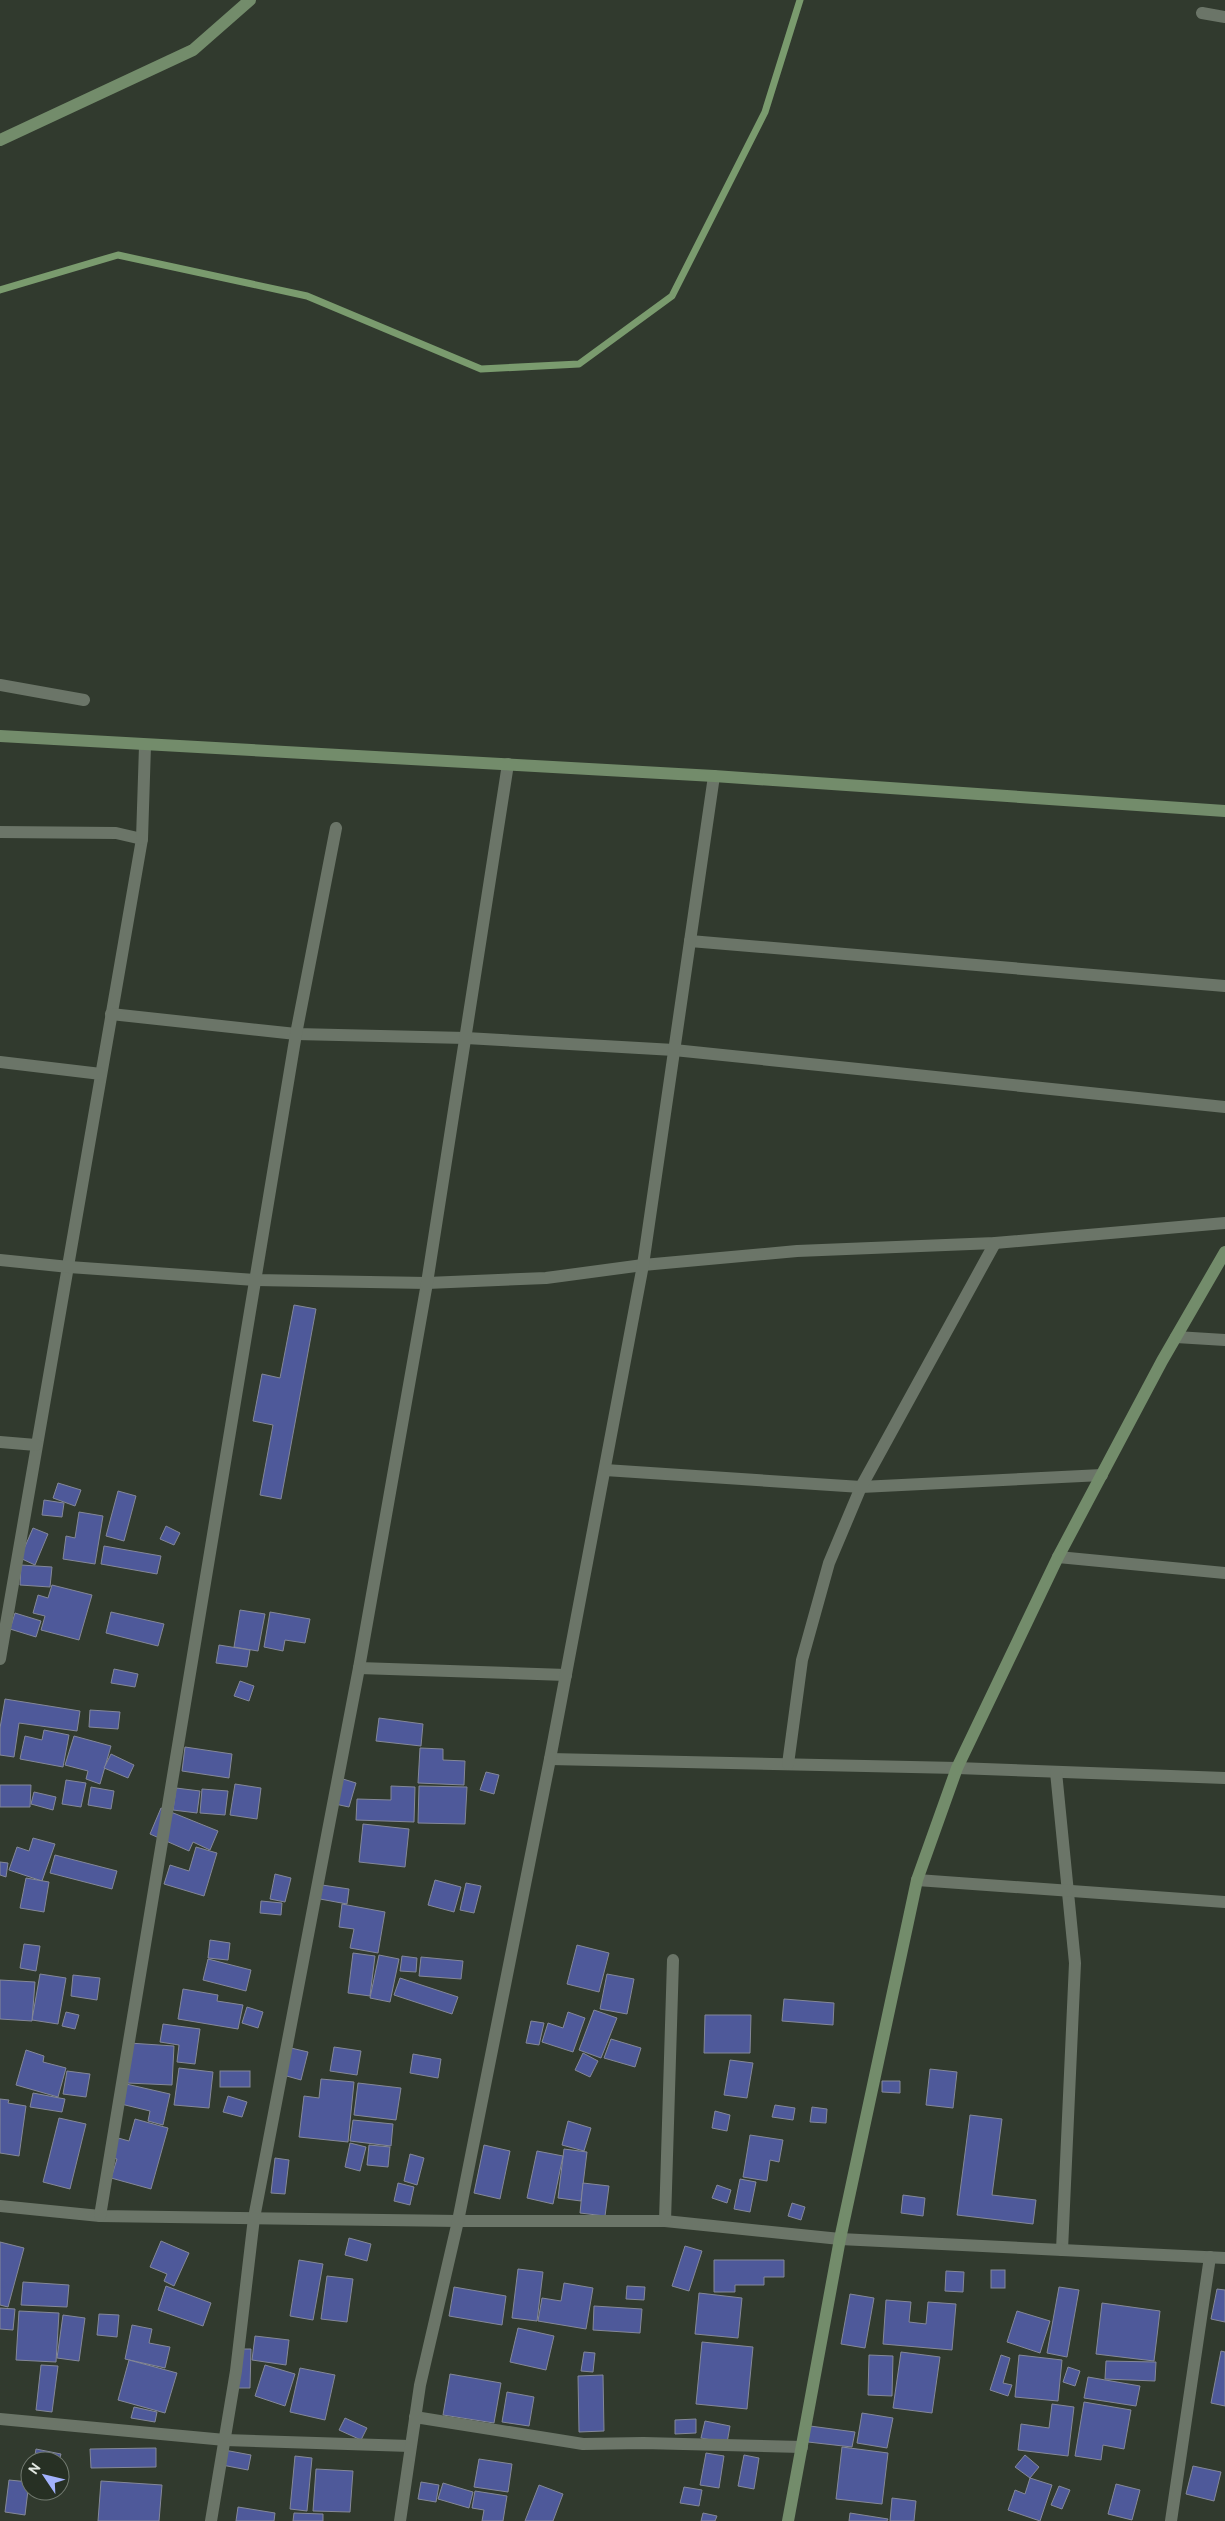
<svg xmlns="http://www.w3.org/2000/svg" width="1225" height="2521" font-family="Overpass,sans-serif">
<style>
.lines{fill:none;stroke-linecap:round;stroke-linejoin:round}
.stream{stroke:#7a9b6e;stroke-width:7}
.building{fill:#4e599a;stroke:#848898}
.street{stroke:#6b7568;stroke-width:12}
.secondary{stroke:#738c6b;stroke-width:12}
</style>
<rect width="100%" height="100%" fill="#313a2e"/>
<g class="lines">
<polyline class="stream" points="0,290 118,255 307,296 481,369 579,364 672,296 765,112 800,0"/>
</g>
<g class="building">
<polygon points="294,1305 316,1309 281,1499 260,1495 273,1425 253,1421 262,1374 280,1378"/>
<polygon points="58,1483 81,1490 75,1506 53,1498"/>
<polygon points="118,1491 136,1496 124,1541 106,1536"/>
<polygon points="44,1500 64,1503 62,1517 42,1515"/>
<polygon points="79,1512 103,1516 95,1564 63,1559 66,1536 75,1538"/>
<polygon points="166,1526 180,1533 174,1545 160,1539"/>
<polygon points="33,1528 48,1534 35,1565 20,1558"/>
<polygon points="104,1546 161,1556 157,1574 101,1564"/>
<polygon points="21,1565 52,1567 50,1587 20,1585"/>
<polygon points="52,1585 92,1595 79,1640 41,1630 45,1616 33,1613 38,1595 48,1598"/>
<polygon points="240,1610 265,1614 258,1651 234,1647"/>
<polygon points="111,1612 164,1624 158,1646 106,1633"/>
<polygon points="270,1612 310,1619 305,1643 285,1640 283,1651 264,1647"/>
<polygon points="15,1613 41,1621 36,1637 10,1629"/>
<polygon points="219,1645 250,1650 247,1667 216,1663"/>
<polygon points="114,1669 138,1674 135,1687 111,1683"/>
<polygon points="240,1681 254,1686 249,1701 234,1696"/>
<polygon points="5,1699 80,1711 77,1731 19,1723 14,1757 0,1755 0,1728"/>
<polygon points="90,1710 120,1712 118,1729 89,1727"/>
<polygon points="379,1718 423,1724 421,1746 376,1741"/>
<polygon points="44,1730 69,1735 63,1767 20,1759 25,1736 42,1740"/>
<polygon points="74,1736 111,1746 100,1784 86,1779 88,1771 65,1765"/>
<polygon points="185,1747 232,1754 229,1778 182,1771"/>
<polygon points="420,1748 443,1749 443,1760 465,1761 464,1785 418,1783"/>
<polygon points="111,1754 134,1765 128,1778 104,1768"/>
<polygon points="486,1772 499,1775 494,1794 480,1790"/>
<polygon points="343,1779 356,1783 349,1807 335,1804"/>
<polygon points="66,1780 86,1783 81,1807 62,1804"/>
<polygon points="235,1784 261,1788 257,1819 230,1815"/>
<polygon points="0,1785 31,1785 30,1807 0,1807"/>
<polygon points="391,1786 415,1787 414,1822 356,1820 357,1799 391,1800"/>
<polygon points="419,1786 467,1787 465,1824 418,1823"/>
<polygon points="91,1787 114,1791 111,1809 88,1805"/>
<polygon points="176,1788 200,1791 197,1813 173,1810"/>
<polygon points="202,1789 228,1791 225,1815 200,1813"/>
<polygon points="34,1792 56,1797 53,1810 31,1804"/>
<polygon points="161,1808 218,1831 210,1850 193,1842 189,1851 150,1834"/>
<polygon points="363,1824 409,1829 405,1867 359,1862"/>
<polygon points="33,1838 55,1844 42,1881 9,1870 17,1847 29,1851"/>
<polygon points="196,1847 217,1853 204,1896 164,1884 170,1865 189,1871"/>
<polygon points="55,1855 117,1871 112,1889 50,1873"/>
<polygon points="0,1862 8,1863 6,1877 0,1875"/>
<polygon points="275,1874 291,1878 285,1902 270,1899"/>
<polygon points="26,1878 49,1882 44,1912 20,1908"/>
<polygon points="435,1880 461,1887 454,1912 428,1905"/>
<polygon points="466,1883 481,1886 474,1913 460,1910"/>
<polygon points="322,1885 349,1889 347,1904 320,1899"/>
<polygon points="261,1901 282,1903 281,1915 260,1913"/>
<polygon points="342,1904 385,1912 378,1953 350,1948 354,1929 339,1927"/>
<polygon points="210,1940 230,1943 228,1960 208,1958"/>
<polygon points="24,1944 40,1946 36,1971 20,1968"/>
<polygon points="577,1945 609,1953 599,1992 567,1984"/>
<polygon points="353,1953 375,1956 370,1996 348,1993"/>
<polygon points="379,1955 399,1959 390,2002 370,1998"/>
<polygon points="402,1956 417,1958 416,1972 400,1971"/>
<polygon points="421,1957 463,1961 461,1979 419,1976"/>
<polygon points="208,1959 251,1970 246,1991 203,1980"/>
<polygon points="40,1974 66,1978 58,2024 32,2020"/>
<polygon points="607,1974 634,1979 627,2014 600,2009"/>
<polygon points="73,1975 100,1978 97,2000 71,1996"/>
<polygon points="400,1978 458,1997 452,2014 394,1995"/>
<polygon points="0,1980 35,1982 32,2021 0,2019"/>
<polygon points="183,1989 218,1995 217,2001 243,2005 238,2029 178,2019"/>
<polygon points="784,1999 834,2003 833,2025 782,2021"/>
<polygon points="247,2007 263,2012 258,2028 242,2023"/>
<polygon points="594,2010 617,2018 601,2058 579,2050"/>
<polygon points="66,2012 79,2015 75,2029 62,2026"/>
<polygon points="568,2012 585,2018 573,2052 542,2042 548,2023 563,2028"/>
<polygon points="705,2015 751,2015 750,2053 704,2053"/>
<polygon points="531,2021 544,2023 539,2045 526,2043"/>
<polygon points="163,2024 200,2029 195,2064 177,2062 179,2045 160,2042"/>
<polygon points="611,2039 641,2048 635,2067 604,2058"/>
<polygon points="129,2043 174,2046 172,2085 127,2083"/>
<polygon points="334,2047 361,2051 357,2075 330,2071"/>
<polygon points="291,2048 308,2052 301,2080 283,2075"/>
<polygon points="26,2050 44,2056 43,2062 66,2068 58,2097 16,2085"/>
<polygon points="583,2053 598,2061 590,2077 575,2070"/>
<polygon points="413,2054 441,2059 438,2078 410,2073"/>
<polygon points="730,2060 753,2063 747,2098 724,2095"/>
<polygon points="179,2068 213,2072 209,2108 174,2105"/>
<polygon points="930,2069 957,2072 953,2108 926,2105"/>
<polygon points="67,2071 90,2074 86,2097 63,2094"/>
<rect x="220" y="2071" width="30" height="16"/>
<polygon points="321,2079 354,2082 348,2142 299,2137 304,2096 319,2098"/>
<polygon points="882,2081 900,2081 900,2093 882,2092"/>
<polygon points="358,2083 401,2088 396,2120 354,2115"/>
<polygon points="126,2084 170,2094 163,2125 148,2121 150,2111 121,2104"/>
<polygon points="33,2093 65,2099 62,2112 30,2107"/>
<polygon points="228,2096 247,2102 242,2117 223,2112"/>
<polygon points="0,2099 9,2100 8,2103 26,2106 19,2156 0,2153"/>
<polygon points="775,2105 795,2108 793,2120 772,2117"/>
<polygon points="812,2107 827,2109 826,2123 810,2122"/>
<polygon points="715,2111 730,2115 727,2131 712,2128"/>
<polygon points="970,2115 1002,2119 992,2195 1036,2200 1033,2224 957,2215"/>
<polygon points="59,2118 86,2124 70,2189 43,2182"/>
<polygon points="135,2119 168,2128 151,2189 111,2178 117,2159 105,2156 111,2136 129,2141"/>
<polygon points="353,2120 393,2124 391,2146 350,2141"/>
<polygon points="568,2121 591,2128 584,2151 562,2145"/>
<polygon points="750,2135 783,2140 779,2162 770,2160 767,2181 743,2177"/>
<polygon points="350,2143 366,2147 360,2171 345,2167"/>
<polygon points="369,2145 390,2147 388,2167 367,2165"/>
<polygon points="484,2145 510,2151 500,2199 474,2193"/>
<polygon points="564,2149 587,2152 581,2201 558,2198"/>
<polygon points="537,2151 563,2156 553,2204 527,2198"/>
<polygon points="410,2154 424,2158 417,2185 404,2181"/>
<polygon points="275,2158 289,2160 285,2194 271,2193"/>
<polygon points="740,2179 756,2182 750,2212 734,2209"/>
<polygon points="398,2183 414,2187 410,2205 394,2201"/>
<polygon points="583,2183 609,2186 605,2216 580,2213"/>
<polygon points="717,2185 731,2190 727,2203 712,2198"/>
<polygon points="903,2195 925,2198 923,2216 901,2213"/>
<polygon points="792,2203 805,2207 801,2220 788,2216"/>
<polygon points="349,2238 371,2244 367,2261 345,2255"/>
<polygon points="161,2241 189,2253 174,2286 164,2281 167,2274 150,2267"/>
<polygon points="0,2242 24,2248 8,2307 0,2305"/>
<polygon points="685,2246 702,2251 689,2291 672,2286"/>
<polygon points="299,2260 323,2264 313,2320 290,2316"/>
<polygon points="714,2260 784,2260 784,2277 764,2277 764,2285 735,2285 735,2292 714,2292"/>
<polygon points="518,2269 543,2272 537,2321 512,2318"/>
<rect x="991" y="2270" width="14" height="18"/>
<polygon points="946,2271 964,2272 963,2292 945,2291"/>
<polygon points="327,2276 353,2279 347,2322 321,2319"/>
<polygon points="23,2282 69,2285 67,2307 21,2305"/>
<polygon points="564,2283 593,2288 586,2329 538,2321 542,2298 561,2301"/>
<polygon points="166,2286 211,2303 203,2326 158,2310"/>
<polygon points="627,2286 645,2287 644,2300 626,2299"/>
<polygon points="454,2287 506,2296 502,2325 449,2316"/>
<polygon points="1059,2287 1079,2290 1067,2357 1047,2353"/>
<polygon points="1217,2289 1225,2290 1225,2322 1211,2319"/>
<polygon points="699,2293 742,2298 738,2338 695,2334"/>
<polygon points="850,2294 874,2298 865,2348 841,2344"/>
<polygon points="886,2300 911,2302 909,2322 926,2324 928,2302 956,2304 952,2350 883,2344"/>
<polygon points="1102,2303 1160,2311 1154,2361 1096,2354"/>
<polygon points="594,2306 642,2309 640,2333 593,2330"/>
<polygon points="0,2308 15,2309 13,2330 0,2329"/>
<polygon points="19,2311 59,2313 56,2362 16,2360"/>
<polygon points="1017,2311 1050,2321 1040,2353 1007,2342"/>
<polygon points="99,2314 119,2315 117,2337 97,2335"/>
<polygon points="63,2315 85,2318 79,2361 57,2358"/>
<polygon points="132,2325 152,2329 149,2343 170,2347 165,2368 125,2359"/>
<polygon points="518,2328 554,2336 546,2370 510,2362"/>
<polygon points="255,2336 289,2340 286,2365 252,2360"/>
<polygon points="702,2342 753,2347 747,2409 696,2404"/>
<polygon points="235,2349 251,2349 250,2388 234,2388"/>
<polygon points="1221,2351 1225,2352 1225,2406 1211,2403"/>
<polygon points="584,2352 595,2353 593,2372 581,2371"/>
<polygon points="901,2352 940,2357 932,2413 893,2408"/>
<polygon points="869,2355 893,2356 892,2396 868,2395"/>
<polygon points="1001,2355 1010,2358 1003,2383 1012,2385 1008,2396 990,2390"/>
<polygon points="1019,2355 1062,2360 1058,2401 1015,2397"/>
<polygon points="129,2360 177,2373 165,2413 118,2400"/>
<polygon points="1106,2361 1156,2362 1155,2381 1105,2379"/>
<polygon points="41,2365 58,2366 52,2412 36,2410"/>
<polygon points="265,2365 295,2374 285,2406 255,2396"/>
<polygon points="1068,2367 1080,2371 1075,2386 1063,2382"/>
<polygon points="300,2368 335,2375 325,2420 290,2412"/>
<polygon points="450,2374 501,2383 494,2423 443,2415"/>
<polygon points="603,2375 604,2431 579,2432 578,2376"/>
<polygon points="1088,2377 1140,2386 1136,2406 1084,2398"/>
<polygon points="507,2392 534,2397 529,2426 502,2422"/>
<polygon points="1084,2402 1131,2410 1124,2449 1103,2445 1101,2460 1075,2456"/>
<polygon points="1052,2404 1074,2407 1068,2456 1018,2450 1021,2424 1049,2428"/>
<polygon points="134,2407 157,2412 155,2422 131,2418"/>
<polygon points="862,2413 893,2418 887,2448 857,2443"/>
<polygon points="345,2418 367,2428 361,2440 339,2430"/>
<polygon points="696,2419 696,2433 675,2434 675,2420"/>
<polygon points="705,2421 730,2426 727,2443 701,2438"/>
<polygon points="810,2426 855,2432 852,2447 808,2442"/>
<polygon points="842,2447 888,2453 882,2504 836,2499"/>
<polygon points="156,2448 156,2467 91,2468 90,2449"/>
<polygon points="36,2449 61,2454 59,2461 34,2461"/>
<polygon points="224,2450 251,2455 248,2470 222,2465"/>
<polygon points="706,2453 724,2456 719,2488 700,2485"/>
<polygon points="744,2455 759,2458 754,2489 738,2486"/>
<polygon points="1025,2455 1039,2467 1030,2478 1015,2467"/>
<polygon points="295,2456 312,2458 307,2511 290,2509"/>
<polygon points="479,2459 512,2464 508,2492 474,2487"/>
<polygon points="1193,2466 1221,2472 1214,2501 1186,2494"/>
<polygon points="316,2469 353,2471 350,2512 313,2511"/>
<polygon points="1030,2478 1052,2485 1040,2521 1008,2510 1015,2490 1025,2494"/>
<polygon points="9,2480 29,2482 25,2515 5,2512"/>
<polygon points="101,2481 162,2485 159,2521 98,2521"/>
<polygon points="421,2482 439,2485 436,2502 418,2499"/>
<polygon points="443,2483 473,2492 469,2508 438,2499"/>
<polygon points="1116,2484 1140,2490 1132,2520 1108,2514"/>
<polygon points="539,2485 563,2494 553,2521 525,2521"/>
<polygon points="1059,2486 1070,2490 1062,2509 1051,2505"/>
<polygon points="684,2487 702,2490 699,2506 680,2503"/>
<polygon points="475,2491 507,2496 503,2521 482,2521 484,2510 472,2508"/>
<polygon points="892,2498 916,2501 914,2521 890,2521"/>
<polygon points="238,2507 275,2513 274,2521 236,2521"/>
<polygon points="294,2513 323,2514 323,2521 293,2521"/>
<polygon points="703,2513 717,2516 715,2521 701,2521"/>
<polygon points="850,2513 888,2519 887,2521 849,2521"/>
</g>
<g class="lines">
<g class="street">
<polyline points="1202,13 1225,17"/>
<polyline points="0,685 84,700"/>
<polyline points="0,832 116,833 142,839 0,1659"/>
<polyline points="142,839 145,746"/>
<polyline points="690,941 1225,986"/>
<polyline points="111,1014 296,1034 466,1038 674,1050 1225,1107"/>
<polyline points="0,1062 101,1074"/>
<polyline points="0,1260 69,1267 255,1280 427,1283 546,1278 643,1265 797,1251 995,1243 1225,1223"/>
<polyline points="1176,1337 1225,1340"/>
<polyline points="0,1442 36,1445"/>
<polyline points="605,1470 861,1487 1102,1475"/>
<polyline points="1058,1557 1225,1573"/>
<polyline points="359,1668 566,1675"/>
<polyline points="550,1759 957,1768 1225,1778"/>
<polyline points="788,1764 802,1660 829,1563 861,1487 995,1243"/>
<polyline points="1056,1772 1075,1963 1062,2250"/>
<polyline points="917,1880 1225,1902"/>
<polyline points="0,2206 100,2216 458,2221 665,2221 840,2239 1225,2258"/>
<polyline points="100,2216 296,1034 336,828"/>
<polyline points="665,2221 673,1960"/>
<polyline points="415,2417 583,2444 643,2443 802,2447"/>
<polyline points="0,2419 225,2440 410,2446"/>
<polyline points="211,2521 236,2371 254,2218 359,1668 427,1283 508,764"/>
<polyline points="400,2521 420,2385 458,2221 550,1759 643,1265 714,776"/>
<polyline points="1171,2521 1210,2257"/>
</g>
<g class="secondary">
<polyline points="0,140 193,50 250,0"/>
<polyline points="0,736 714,776 1225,811"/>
<polyline points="788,2521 840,2239 917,1880 957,1768 1058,1557 1162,1361 1225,1252"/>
</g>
</g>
<g transform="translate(45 2476) rotate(305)"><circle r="24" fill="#273024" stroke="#727a70"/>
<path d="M0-4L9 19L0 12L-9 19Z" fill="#a3b2fd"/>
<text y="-8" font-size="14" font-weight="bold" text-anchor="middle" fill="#e2e8e1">N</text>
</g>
</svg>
